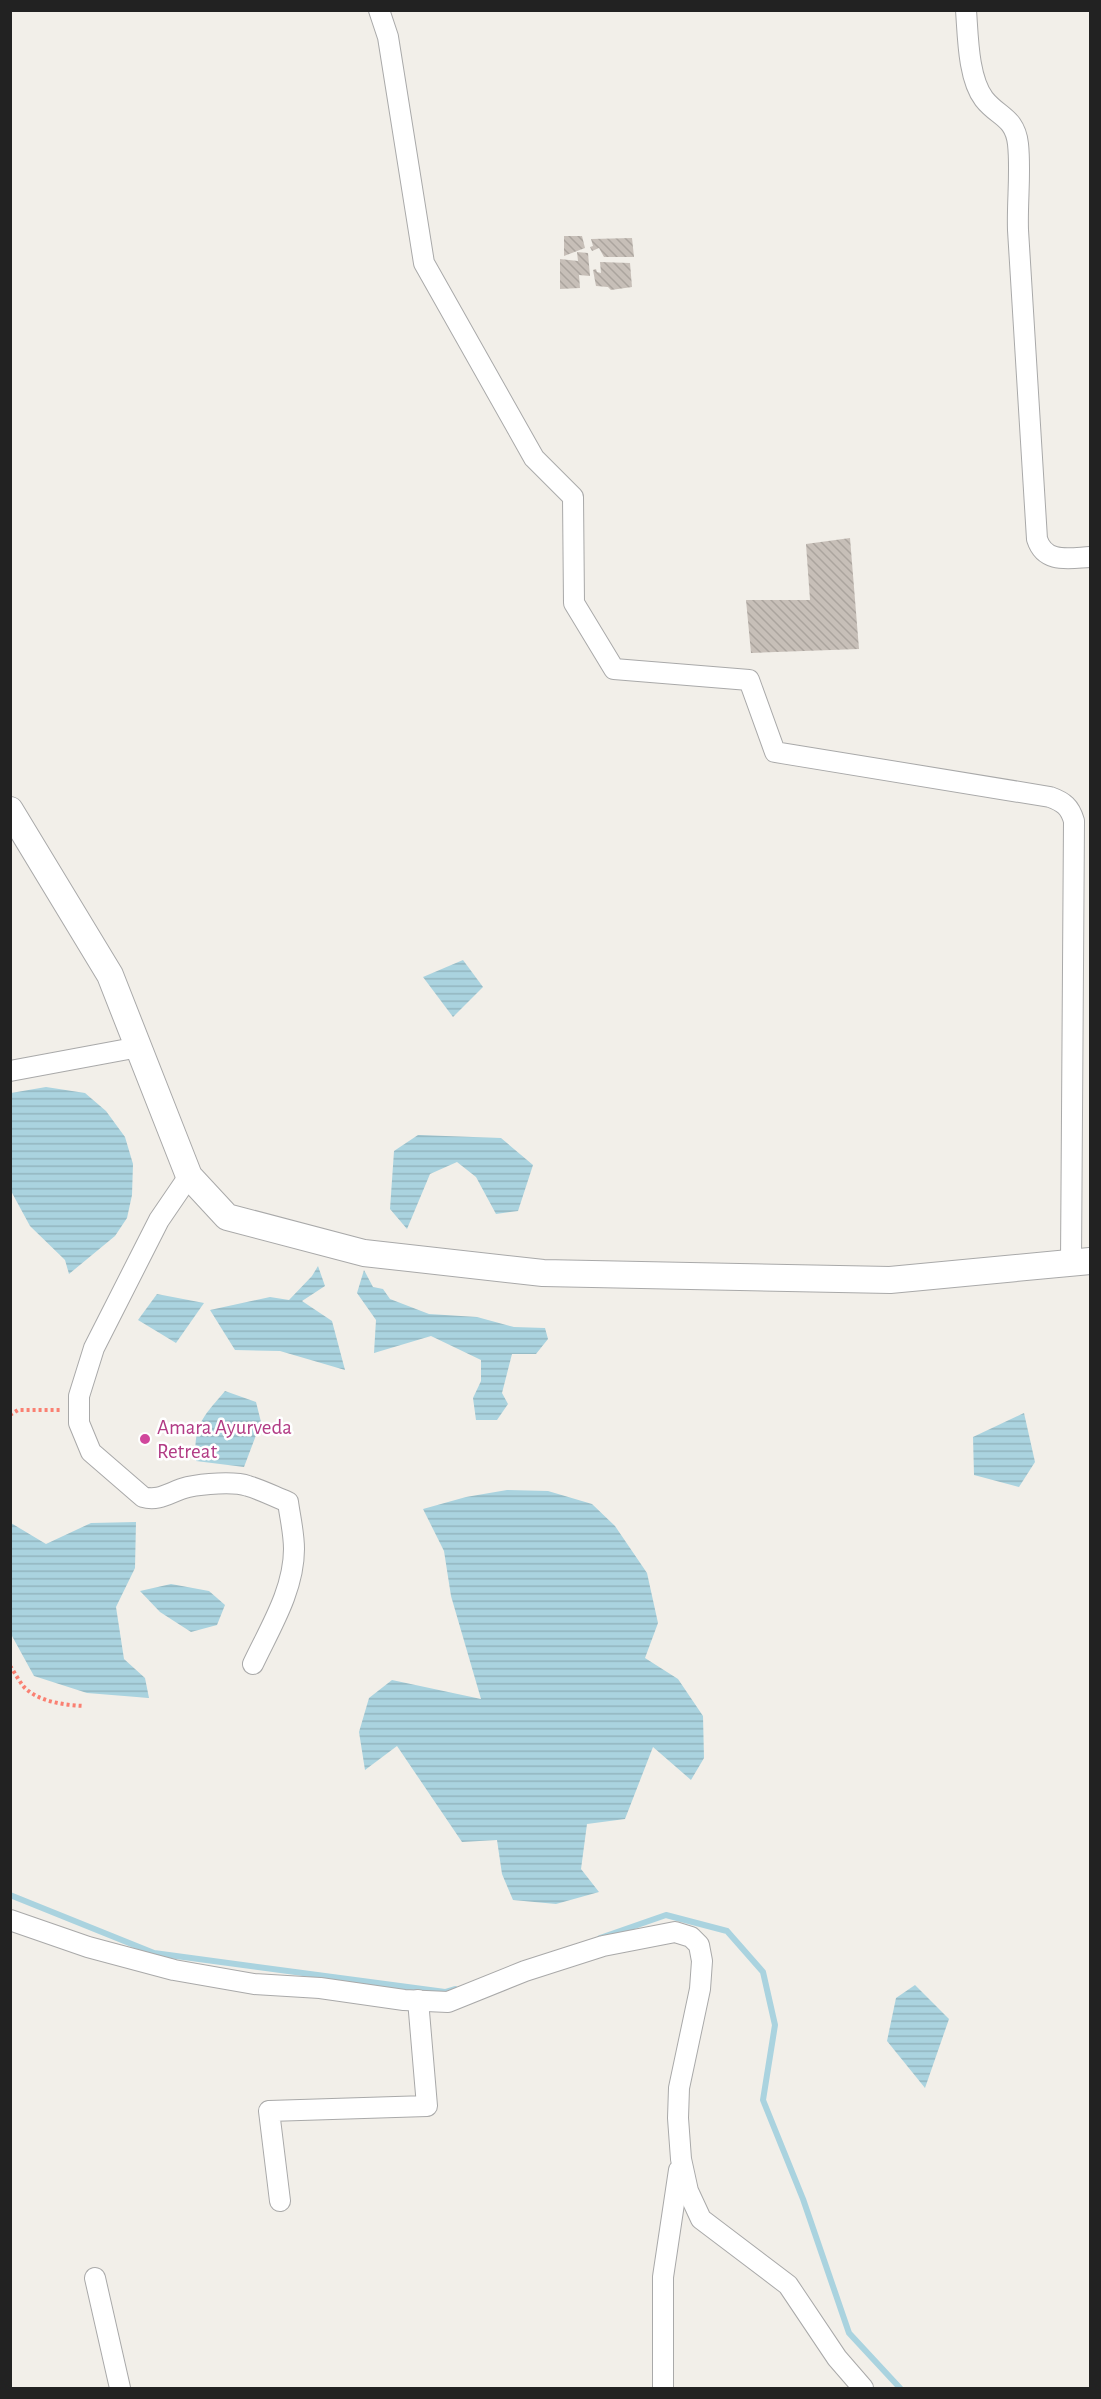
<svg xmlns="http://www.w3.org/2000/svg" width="1101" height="2399" font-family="'Alegreya Sans',sans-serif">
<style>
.water{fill:url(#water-rules)}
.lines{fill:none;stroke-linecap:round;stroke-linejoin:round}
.stream{stroke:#aad3df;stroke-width:6}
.building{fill:url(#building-back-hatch)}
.minor-casing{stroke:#a9a9a9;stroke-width:22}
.tertiary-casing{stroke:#a9a9a9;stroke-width:28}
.path{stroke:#fa8072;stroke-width:4;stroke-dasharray:3 3;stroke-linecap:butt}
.minor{stroke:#fff;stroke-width:20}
.tertiary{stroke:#fff;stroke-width:26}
.hotel-dot{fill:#d1479c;stroke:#fff;stroke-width:2}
.labels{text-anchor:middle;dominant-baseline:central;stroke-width:5;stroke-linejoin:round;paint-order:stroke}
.hotel-label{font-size:21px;fill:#b23c85;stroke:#fff;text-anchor:start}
</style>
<defs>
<pattern id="water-rules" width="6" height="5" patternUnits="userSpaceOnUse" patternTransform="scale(1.5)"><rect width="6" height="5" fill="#aad3df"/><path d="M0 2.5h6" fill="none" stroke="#92b5bf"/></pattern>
<pattern id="building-back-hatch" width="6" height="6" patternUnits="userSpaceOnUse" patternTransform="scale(1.5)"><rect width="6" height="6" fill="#c7bfb8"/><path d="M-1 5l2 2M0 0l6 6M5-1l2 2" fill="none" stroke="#aba49e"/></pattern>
</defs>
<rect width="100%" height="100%" fill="#f2efe9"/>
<g class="water">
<polygon points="463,960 483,987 453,1017 423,977"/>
<polygon points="46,1087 85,1093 106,1111 125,1137 133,1164 132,1195 127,1218 115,1236 69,1274 65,1260 30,1226 11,1191 11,1093"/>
<polygon points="418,1135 501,1138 533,1165 518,1211 496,1214 476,1177 457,1162 430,1174 407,1229 390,1209 394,1151"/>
<polygon points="318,1266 325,1286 302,1301 332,1321 345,1370 280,1351 235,1350 210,1310 270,1297 289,1300 312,1276"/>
<polygon points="364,1270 373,1287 383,1289 390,1299 429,1314 477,1317 514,1327 545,1328 548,1339 536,1354 512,1354 502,1393 508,1404 497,1420 476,1420 473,1398 481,1381 481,1360 431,1336 374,1353 376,1320 357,1293"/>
<polygon points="157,1294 204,1303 176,1343 138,1320"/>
<path d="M225,1391L256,1402L261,1422L244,1467L196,1461C193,1425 203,1417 225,1391Z"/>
<polygon points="1024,1413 1035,1462 1019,1487 974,1475 973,1437"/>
<polygon points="507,1490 548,1491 592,1504 615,1526 647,1573 658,1623 645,1658 678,1679 703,1716 704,1758 691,1780 653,1747 625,1819 587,1824 581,1869 599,1892 556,1904 513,1900 502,1874 497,1840 462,1842 397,1746 365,1770 359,1732 369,1698 392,1680 481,1699 451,1596 444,1551 423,1509 466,1497"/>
<polygon points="136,1522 135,1568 116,1607 124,1659 145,1678 149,1698 87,1693 34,1676 12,1636 11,1523 46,1544 91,1523"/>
<polygon points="171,1584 209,1591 225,1605 217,1625 191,1632 160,1612 140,1591"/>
<polygon points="915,1985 949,2019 925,2088 887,2041 896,1998"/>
</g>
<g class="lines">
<g class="stream">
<polyline points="10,1895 154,1953 445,1992 455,1989"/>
<polyline points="600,1938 666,1915 727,1931 763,1972 775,2025 763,2100 803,2199 849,2333 900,2388"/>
</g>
</g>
<g class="building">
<polygon points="564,236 582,236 585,248 564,256"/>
<polygon points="632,238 634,257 604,257 599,248 592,251 590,247 593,246 591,239"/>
<polygon points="577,252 588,253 590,276 579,275 580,288 560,289 560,259 578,261"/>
<polygon points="600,262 630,263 632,287 611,290 608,287 596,286 593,270 596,269 597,272 601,273"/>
<polygon points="850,538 859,649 751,653 746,600 810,600 806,544"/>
</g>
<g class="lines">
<defs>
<g id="minor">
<path d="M379,10L388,37L424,263L534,458L573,497L574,603L614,669L749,680L775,752L1050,797C1064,802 1070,807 1074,821L1071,1262"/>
<path d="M966,10C968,36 968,78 984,99C998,117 1015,117 1018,144C1021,172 1017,202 1018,230C1024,333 1030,436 1037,539C1045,564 1069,558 1090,557"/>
<polyline points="10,1071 139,1047"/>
<path d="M189,1176L159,1220L94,1348L79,1396V1423L91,1452L143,1497C160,1502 171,1491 188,1487C202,1484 234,1481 248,1486C262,1490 275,1497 288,1502C290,1517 294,1533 294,1549C294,1590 270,1628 253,1664"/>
<polyline points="10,1920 88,1947 174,1970 254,1984 320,1988 404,2000 448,2002 525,1971 603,1946 675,1932 691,1937 699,1945 702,1961 700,1989 679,2088 678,2118 681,2159 688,2191 701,2219 788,2285 837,2358 863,2388"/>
<polyline points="280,2201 269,2111 427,2106 418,2000"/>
<polyline points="95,2278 120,2388"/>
<polyline points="663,2388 663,2277 679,2170"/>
</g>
<polyline id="tertiary" points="10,810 110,975 189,1176 227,1217 364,1253 543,1273 890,1280 1090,1261"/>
</defs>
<use href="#minor" class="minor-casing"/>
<use href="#tertiary" class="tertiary-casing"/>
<g class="path">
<polyline points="10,1415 18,1410 62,1410"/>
<path d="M10,1666C15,1673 19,1681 24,1687C39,1702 64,1705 84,1706"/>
</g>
<use href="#minor" class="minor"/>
<use href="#tertiary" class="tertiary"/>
</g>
<circle class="hotel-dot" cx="145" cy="1439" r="6"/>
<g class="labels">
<g class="hotel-label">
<text x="157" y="1427">Amara Ayurveda<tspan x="157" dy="24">Retreat</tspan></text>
</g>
</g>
<rect width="1101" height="2399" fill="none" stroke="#222222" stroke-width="24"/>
</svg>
